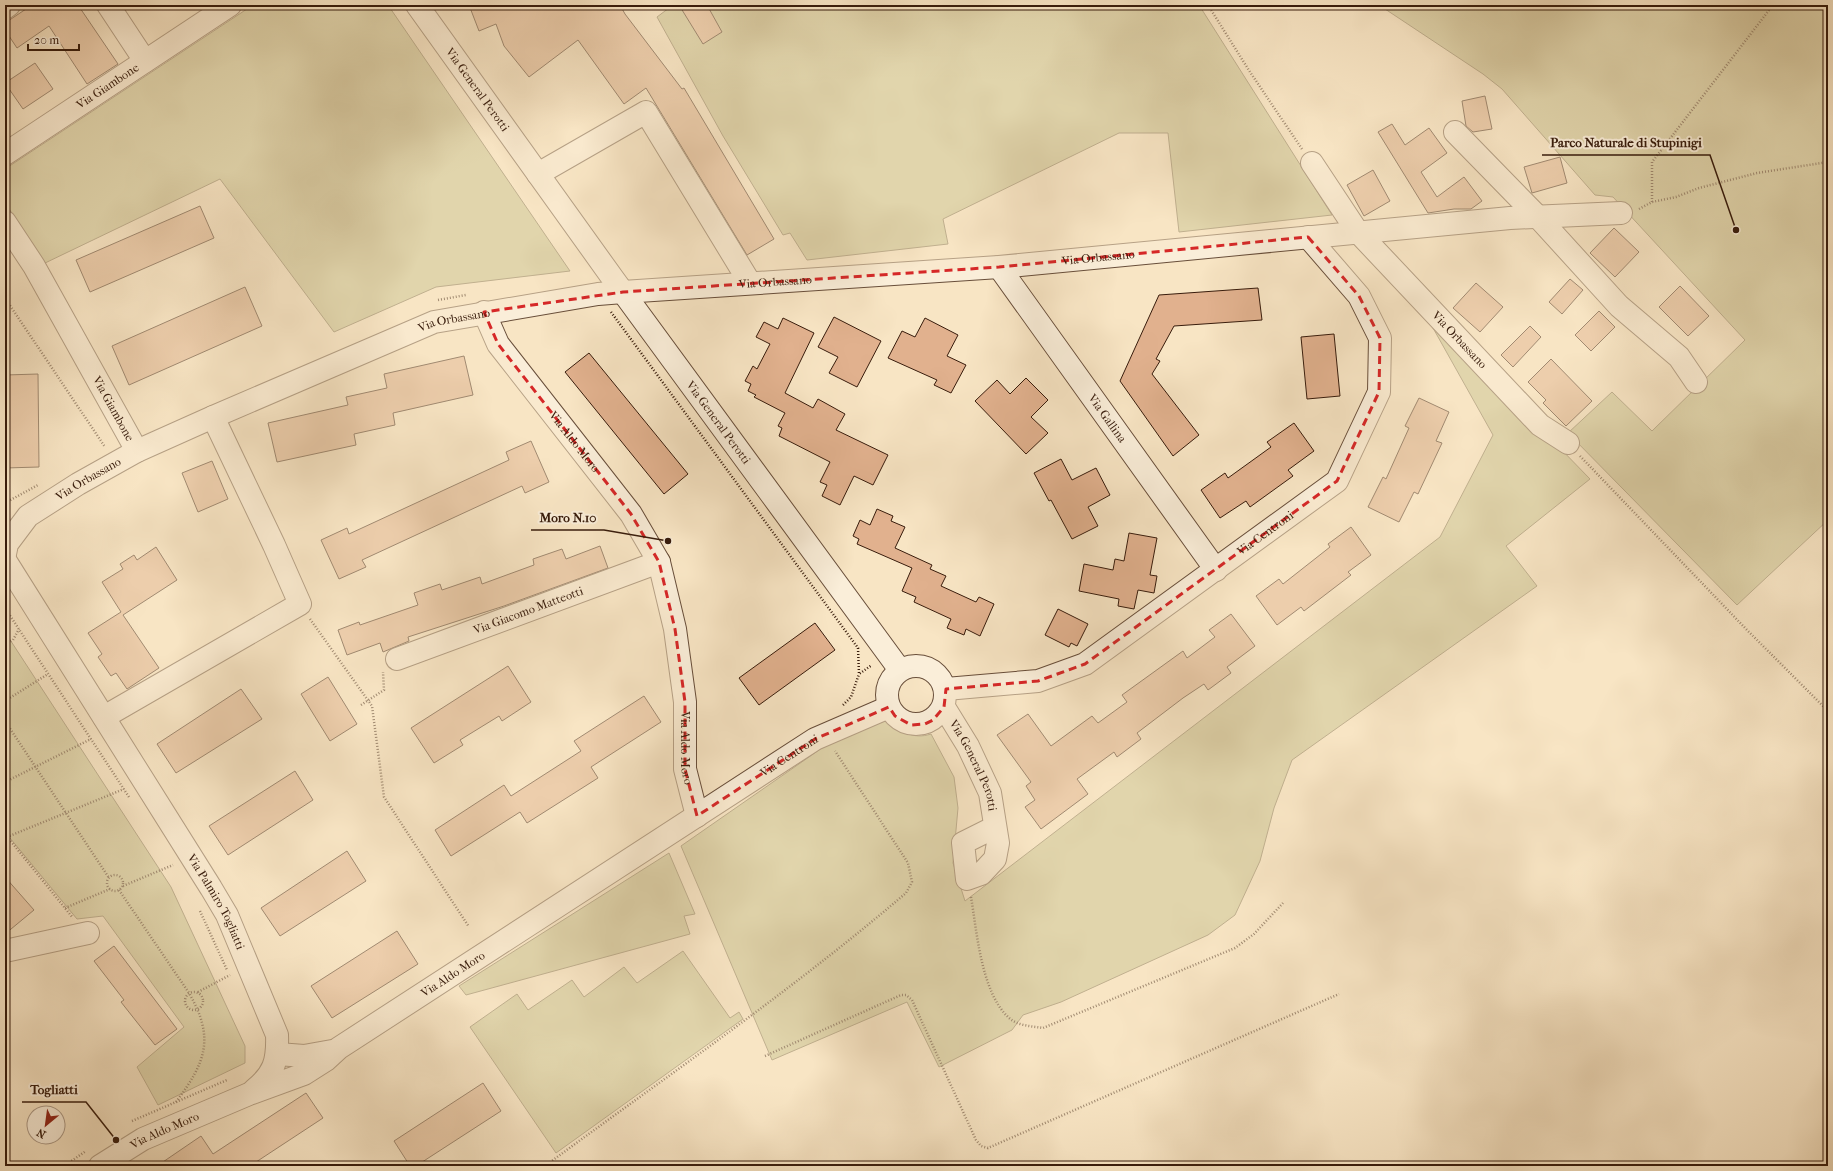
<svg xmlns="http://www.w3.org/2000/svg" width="1833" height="1171" font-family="'IM FELL French Canon',serif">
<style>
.green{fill:#c5c28f;stroke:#7e6f4e}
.building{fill:#e1b18e;stroke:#381c0c}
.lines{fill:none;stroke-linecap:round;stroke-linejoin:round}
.minor-casing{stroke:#684e3a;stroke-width:24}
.path{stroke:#381c0c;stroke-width:2.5;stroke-dasharray:1 2;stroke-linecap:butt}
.minor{stroke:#faeed9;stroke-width:22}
.marked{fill:none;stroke:#d62828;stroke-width:3;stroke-dasharray:8 5;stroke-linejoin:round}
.labels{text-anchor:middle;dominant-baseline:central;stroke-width:4;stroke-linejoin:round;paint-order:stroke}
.street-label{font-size:12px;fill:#381c0c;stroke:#faeed9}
.leader{fill:none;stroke:#381c0c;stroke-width:1.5}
.callout-dot{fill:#381c0c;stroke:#faeed9;stroke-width:1.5}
.callout-label{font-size:13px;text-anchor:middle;font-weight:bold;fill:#381c0c;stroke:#faeed9;stroke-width:4;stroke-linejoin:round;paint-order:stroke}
</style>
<rect width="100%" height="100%" fill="#f8e5c4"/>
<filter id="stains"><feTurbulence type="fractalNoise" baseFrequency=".005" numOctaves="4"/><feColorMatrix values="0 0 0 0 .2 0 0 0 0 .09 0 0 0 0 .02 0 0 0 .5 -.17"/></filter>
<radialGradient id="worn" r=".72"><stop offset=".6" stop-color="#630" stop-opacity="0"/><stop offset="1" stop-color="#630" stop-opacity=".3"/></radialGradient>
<g class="green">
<polygon points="253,5 388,5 570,271 436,287 334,332 220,179 43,264 5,202 5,169"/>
<polygon points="673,5 1199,5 1332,215 1179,232 1168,133 1119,133 943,219 948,244 807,260 790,233 783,235 723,136 657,17"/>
<polygon points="1379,5 1828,5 1828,520 1737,605 1568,433 1612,392 1652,431 1745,340 1613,197 1595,195 1502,89 1483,74"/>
<path d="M1419,303L1590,479L1506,546L1537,586L1292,760L1274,808L1260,861L1235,915L1208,935L1061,1002L1023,1015L1012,1030L939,1067L907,1002L772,1060L681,846L832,741L887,720C900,731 913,740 931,734L954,777L958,808L953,863L965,901L1440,537L1493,435Z"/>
<polygon points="5,632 171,887 245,1046 245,1063 158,1105 137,1067 184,1027 103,916 77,919 5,832"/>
<polygon points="669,853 695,914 684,916 690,934 466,995 459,986"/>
<polygon points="683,951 730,1018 739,1012 743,1019 556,1153 470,1027 517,994 528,1010 572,980 584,997 624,967 637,983"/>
</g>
<g class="building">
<polygon points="32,5 78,5 118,64 87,84 49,26 17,48 5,30 5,23"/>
<polygon points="469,5 620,5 625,14 682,89 684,88 774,239 747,255 646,88 624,104 578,40 529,77 504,46 496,24 479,31"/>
<polygon points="679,5 707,5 722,32 703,44"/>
<polygon points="35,63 53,89 23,109 5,83"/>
<polygon points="1485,96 1492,129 1473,132 1466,126 1462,101"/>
<polygon points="1392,124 1405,145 1429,128 1447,153 1421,172 1437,197 1464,177 1482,201 1471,209 1454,209 1428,213 1378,132"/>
<polygon points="1560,157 1567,183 1532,193 1524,167"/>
<polygon points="1373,170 1390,201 1364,216 1347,185"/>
<polygon points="200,206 214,238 90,292 76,260"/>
<polygon points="1614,228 1639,252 1615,277 1590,253"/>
<polygon points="1570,279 1583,290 1562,314 1549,302"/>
<polygon points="1476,283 1503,307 1480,332 1453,308"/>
<polygon points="1680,286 1709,316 1688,336 1659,307"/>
<polygon points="245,287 262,326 129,385 112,346"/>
<polygon points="1258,288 1262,320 1174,326 1156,359 1160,361 1152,374 1199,435 1173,456 1120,381 1159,295"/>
<polygon points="1599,311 1615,327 1591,351 1575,335"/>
<polygon points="834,317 881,341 857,387 829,373 838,357 818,347"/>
<polygon points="783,318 814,333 785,393 813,408 818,399 845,414 836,430 888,455 873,485 854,476 840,505 822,496 827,485 820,482 830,462 779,436 782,428 778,426 785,413 754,397 756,395 748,391 751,384 745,381 753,366 757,369 770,344 756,337 764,322 778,329"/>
<polygon points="925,318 958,335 947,356 966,365 951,393 934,385 937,380 888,358 902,331 915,337"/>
<polygon points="1530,326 1541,337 1513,367 1501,355"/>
<polygon points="1334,334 1340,396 1307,399 1301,337"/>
<polygon points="589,353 688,474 664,494 565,372"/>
<polygon points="464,356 473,395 393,413 395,425 354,434 356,445 277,462 268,423 348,405 346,397 387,388 384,374"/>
<polygon points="1551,359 1592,401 1566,426 1543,403 1546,400 1528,382"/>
<polygon points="38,374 39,467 5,468 5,375"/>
<polygon points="1026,378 1048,400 1031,417 1048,433 1026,454 975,401 997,380 1010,394"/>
<polygon points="1419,398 1449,412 1436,441 1442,443 1418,494 1414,492 1399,522 1368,507 1383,477 1386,479 1409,428 1405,426"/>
<polygon points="1294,423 1314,451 1288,470 1293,476 1250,507 1246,501 1220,518 1201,490 1225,473 1228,478 1271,447 1267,442"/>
<polygon points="531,441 549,482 525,493 522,486 362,560 366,567 339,579 321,540 347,528 349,534 509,460 506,452"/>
<polygon points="1061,459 1072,480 1096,468 1110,495 1088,507 1098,526 1072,539 1051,500 1049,501 1034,473"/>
<polygon points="212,461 228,499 198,512 182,473"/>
<polygon points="877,509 893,516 891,521 905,527 895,548 932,565 930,569 946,576 941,586 976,602 979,597 994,604 980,636 966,629 964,635 947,628 951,619 914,602 916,597 902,591 912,568 857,544 859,539 853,536 860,520 870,525"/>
<polygon points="1351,527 1371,555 1348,572 1351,575 1304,611 1301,607 1277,625 1256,596 1279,579 1283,584 1330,547 1328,544"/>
<polygon points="1129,533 1157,538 1150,575 1157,576 1154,593 1138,590 1134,609 1118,606 1119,599 1079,591 1084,564 1113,570 1115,559 1124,561"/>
<polygon points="600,546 608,568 504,606 408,637 409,641 383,652 380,643 347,655 338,630 359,622 360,625 418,605 414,593 440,584 442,590 480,577 482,584 534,565 533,559 562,549 566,559"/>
<polygon points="156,547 177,580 123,615 159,668 127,689 116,673 111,676 98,657 102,654 88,633 121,612 102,582 123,569 120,564 134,555 137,560"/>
<polygon points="1058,609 1088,624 1077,646 1071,643 1069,647 1045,635"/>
<polygon points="1231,614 1255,646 1227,667 1231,673 1208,690 1204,684 1183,698 1137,733 1141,739 1117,757 1114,752 1077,779 1088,794 1041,829 1025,807 1035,800 1026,786 1031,782 997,735 1028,714 1051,746 1092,716 1098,723 1127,702 1122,695 1183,651 1187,658 1215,637 1209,630"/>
<polygon points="815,623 835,650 759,705 739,678"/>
<polygon points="508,666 531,702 502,721 499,716 460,740 463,745 434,763 411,728"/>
<polygon points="328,677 357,724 330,741 301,694"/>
<polygon points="241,689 262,719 176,773 157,744"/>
<polygon points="644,696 661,722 591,767 598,778 527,823 520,812 451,856 435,830 504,785 511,796 581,751 574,741"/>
<polygon points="295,771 313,800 228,855 209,826"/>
<polygon points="347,851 366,881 280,936 261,908"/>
<polygon points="5,877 34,910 5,934"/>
<polygon points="397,931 418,964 332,1018 311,986"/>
<polygon points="114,946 177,1029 155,1045 121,1002 124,1000 94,961"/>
<polygon points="483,1083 501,1111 416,1166 410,1166 394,1141"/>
<polygon points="306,1093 323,1118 250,1166 157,1166 201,1136 213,1154"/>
</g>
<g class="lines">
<defs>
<g id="minor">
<polyline points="108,5 145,61"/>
<path id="s1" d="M417,5L614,280L900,670"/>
<polyline points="5,8 9,5"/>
<polyline points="1455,132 1537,216 1619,306 1679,357 1696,382"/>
<path id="s2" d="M5,154L230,5"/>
<path id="s3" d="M1312,163L1357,231L1540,425L1568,443"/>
<polyline points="538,174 646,112 750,283"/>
<path id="s4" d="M5,222L34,266L137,451"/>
<path id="s5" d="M999,267L1216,570"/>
<path id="s6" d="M484,312L498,344L631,514L659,562L675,629L685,702V769L697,816"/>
<path id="s7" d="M5,554L7,544L28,516L78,484L137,451L213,417L434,322L598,294L623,292L999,267L1510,218L1621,213"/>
<path id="s8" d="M5,560L211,888L227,915L277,1035C278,1061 274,1074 254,1090"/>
<path id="s9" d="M397,659L659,562"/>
<circle cx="916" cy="695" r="29"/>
<path id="s10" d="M946,689L1038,681L1085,664L1337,481L1379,392L1380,338L1359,296L1308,237"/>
<path id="s11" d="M944,707L968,746L990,793L998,843L995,859L981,874L967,879L963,843L995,827"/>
<polyline points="104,717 300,604 274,545 213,417"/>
<polyline points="5,951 88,933"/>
<polyline points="278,1054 304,1056 332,1051"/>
<path id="s12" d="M100,1166L143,1139L249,1094L304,1074L326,1060L339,1048L815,739L889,707"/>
</g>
</defs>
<use href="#minor" class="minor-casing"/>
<g class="path">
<polyline points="1208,5 1250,72 1302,149"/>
<polyline points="1824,162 1828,126"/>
<polyline points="1652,202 1652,162 1773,5"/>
<polyline points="1639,209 1652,202 1676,197 1699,188 1757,173 1828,162"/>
<polyline points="5,298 105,447"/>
<polyline points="438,300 466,295"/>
<polyline points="611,312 858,648 859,674 872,665"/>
<polyline points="1580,456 1747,630 1828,711"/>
<polyline points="5,503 38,485"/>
<polyline points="5,608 129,797"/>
<polyline points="310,619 372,706 384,797 469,927"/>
<polyline points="5,644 13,640 19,629"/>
<polyline points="5,701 48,674"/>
<polyline points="361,705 384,690 383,672"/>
<polyline points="843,705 851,697 859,674"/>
<polyline points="5,721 109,878"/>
<polyline points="5,782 91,739"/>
<polyline points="5,834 73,918"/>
<polyline points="7,837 124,789"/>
<circle cx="115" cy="883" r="8"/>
<polyline points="123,886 173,865"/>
<path d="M119,890L189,993C215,1038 206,1062 176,1102"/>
<path d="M971,897C977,932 981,991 1008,1017C1017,1026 1031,1026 1043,1028L1235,948L1254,934L1283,903"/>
<polyline points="65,908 110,889"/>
<polyline points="200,911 227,970"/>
<polyline points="198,992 230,975"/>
<circle cx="194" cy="1001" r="9"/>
<polyline points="765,1056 901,995 906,995 912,1000 976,1140 981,1146 988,1148 1339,994"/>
<polyline points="132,1121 227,1080"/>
<polyline points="64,1166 86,1151"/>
<path d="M545,1166C667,1076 790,992 906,893L912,882L908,863L835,751"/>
</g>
<use href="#minor" class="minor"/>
</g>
<path d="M0 0H1833V1171H0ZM1308,237L1359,296L1380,338L1379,392L1337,481L1085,664L1038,681L946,689L944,707L933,720L925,724L911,725L895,716L889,707L815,739L697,816L685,769V702L675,629L659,562L631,514L498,344L484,312L623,292L999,267Z" fill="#f8e5c4" fill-opacity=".55" fill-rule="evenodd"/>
<path class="marked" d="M1308,237L1359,296L1380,338L1379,392L1337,481L1085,664L1038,681L946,689L944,707L933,720L925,724L911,725L895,716L889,707L815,739L697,816L685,769V702L675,629L659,562L631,514L498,344L484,312L623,292L999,267Z"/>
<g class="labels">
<g class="street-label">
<text stroke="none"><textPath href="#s2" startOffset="123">Via Giambone</textPath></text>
<text stroke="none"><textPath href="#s1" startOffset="104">Via General Perotti</textPath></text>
<text stroke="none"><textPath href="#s7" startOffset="1164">Via Orbassano</textPath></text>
<text stroke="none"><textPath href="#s7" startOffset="840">Via Orbassano</textPath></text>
<text stroke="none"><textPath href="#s7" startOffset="516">Via Orbassano</textPath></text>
<text stroke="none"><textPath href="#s3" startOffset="231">Via Orbassano</textPath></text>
<text stroke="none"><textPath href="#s4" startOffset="216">Via Giambone</textPath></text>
<text stroke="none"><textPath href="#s5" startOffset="186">Via Gallina</textPath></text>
<text stroke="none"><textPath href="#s1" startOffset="515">Via General Perotti</textPath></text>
<text stroke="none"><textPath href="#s6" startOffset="159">Via Aldo Moro</textPath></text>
<text stroke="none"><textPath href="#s7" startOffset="116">Via Orbassano</textPath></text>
<text stroke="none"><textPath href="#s10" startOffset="365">Via Centroni</textPath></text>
<text stroke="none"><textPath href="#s9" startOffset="140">Via Giacomo Matteotti</textPath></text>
<text stroke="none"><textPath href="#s6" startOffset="495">Via Aldo Moro</textPath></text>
<text stroke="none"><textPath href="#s12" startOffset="805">Via Centroni</textPath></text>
<text stroke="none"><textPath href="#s11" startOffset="66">Via General Perotti</textPath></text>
<text stroke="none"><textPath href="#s8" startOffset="402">Via Palmiro Togliatti</textPath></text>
<text stroke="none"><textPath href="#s12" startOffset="404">Via Aldo Moro</textPath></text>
<text stroke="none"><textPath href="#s12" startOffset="74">Via Aldo Moro</textPath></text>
</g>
</g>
<path class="leader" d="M1736 230L1710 155H1542M668 541L604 530H531M116 1140L86 1102H22"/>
<g class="callout-dot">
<circle cx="1736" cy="230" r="4"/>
<circle cx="668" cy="541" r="4"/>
<circle cx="116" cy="1140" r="4"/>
</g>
<g class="callout-label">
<text x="1626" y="147">Parco Naturale di Stupinigi</text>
<text x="568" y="522">Moro N.10</text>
<text x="54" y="1094">Togliatti</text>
</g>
<rect width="1833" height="1171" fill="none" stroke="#f8e5c4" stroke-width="20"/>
<rect x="6" y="6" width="1821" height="1159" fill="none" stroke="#381c0c" stroke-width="2"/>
<rect x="10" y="10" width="1813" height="1151" fill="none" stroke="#381c0c"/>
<g transform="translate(46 1125) rotate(209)"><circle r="19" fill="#faeed9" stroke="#ac9a87"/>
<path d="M0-3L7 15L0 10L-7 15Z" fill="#8f2418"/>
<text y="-6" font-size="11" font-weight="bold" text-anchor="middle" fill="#381c0c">N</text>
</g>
<path d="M28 44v6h51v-6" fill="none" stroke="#381c0c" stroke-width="2"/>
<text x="34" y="44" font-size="12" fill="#381c0c" stroke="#faeed9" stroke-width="3" paint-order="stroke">20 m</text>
<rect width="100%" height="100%" filter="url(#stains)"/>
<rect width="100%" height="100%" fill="url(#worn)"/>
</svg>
